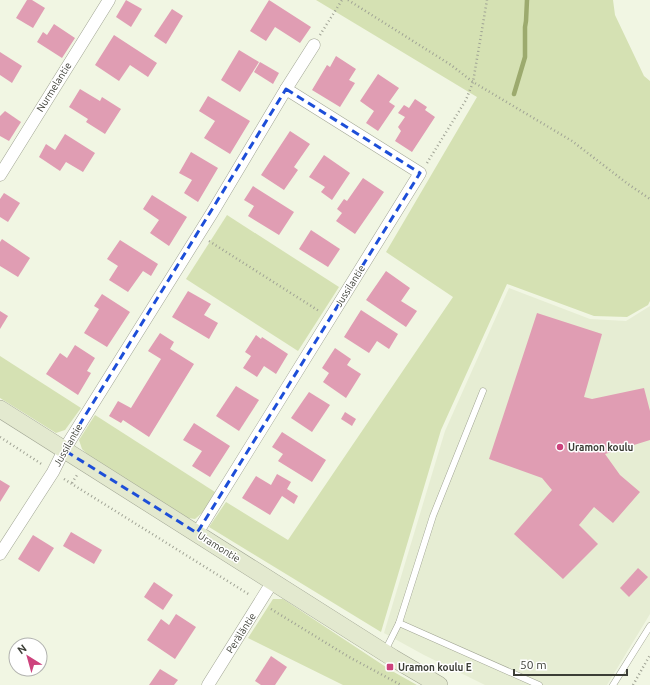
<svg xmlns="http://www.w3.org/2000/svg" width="650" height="685" font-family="Ubuntu,sans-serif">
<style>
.built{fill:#e6edd3}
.green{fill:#d5e1b3}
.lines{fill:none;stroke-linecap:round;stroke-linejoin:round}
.stream{stroke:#9caa6e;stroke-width:4.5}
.building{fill:#e09db3}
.lane-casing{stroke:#a1a594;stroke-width:7}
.street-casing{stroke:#a1a594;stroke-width:13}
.secondary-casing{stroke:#a1a594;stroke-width:18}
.path{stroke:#a0a395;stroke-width:2.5;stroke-dasharray:1 3;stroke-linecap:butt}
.lane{stroke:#fff;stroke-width:6}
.street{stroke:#fff;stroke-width:12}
.secondary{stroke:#e3e9cf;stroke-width:17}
.marked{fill:none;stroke:#1d4ed8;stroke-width:3;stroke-dasharray:8 5;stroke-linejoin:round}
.poi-dot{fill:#cd437d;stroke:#fff;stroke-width:1.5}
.labels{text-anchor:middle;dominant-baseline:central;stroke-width:3;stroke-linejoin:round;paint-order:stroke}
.street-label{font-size:10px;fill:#3c3e36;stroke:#fff}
.poi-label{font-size:10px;font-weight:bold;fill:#3c3e36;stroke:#fff;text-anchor:start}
</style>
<rect width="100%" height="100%" fill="#f1f6e3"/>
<polygon class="built" points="509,288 590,319 626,321 650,306 650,614 607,685 485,685 424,655 384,633 445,431"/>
<g class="green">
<polygon points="316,0 613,0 615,15 644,76 650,81 650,301 648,305 627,317 594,316 507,284 441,430 381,632 209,527 226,502 288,540 453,297 386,252 477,97"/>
<polygon points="227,215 339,287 298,351 186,279"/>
<polygon points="0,356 81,408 65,430 56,433 0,398"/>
<polygon points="95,415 215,492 203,512 195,519 188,518 88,455 82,449 79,440"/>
<polygon points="273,599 283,599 392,671 417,685 343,685 248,638"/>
</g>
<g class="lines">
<polyline class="stream" points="514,94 525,57 525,27 526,21 527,0"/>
</g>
<g class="building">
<polygon points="27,0 32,0 45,8 33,28 16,18"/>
<polygon points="126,0 142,9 131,27 116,17"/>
<polygon points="269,0 311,27 300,43 275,27 266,41 250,31"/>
<polygon points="172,9 183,16 166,44 154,36"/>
<polygon points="54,24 75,38 62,58 37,42 43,32 47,35"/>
<polygon points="114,35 157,63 148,77 130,65 119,81 95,65"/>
<polygon points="239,50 259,62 240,92 221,80"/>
<polygon points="0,52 22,66 12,83 0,75"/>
<polygon points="336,56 356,69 349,80 355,83 340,107 312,90 327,65 330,67"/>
<polygon points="260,62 279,73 273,84 254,72"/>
<polygon points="378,74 399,88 389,102 395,106 378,131 366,123 374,111 360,101"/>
<polygon points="80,89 100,101 102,97 121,109 105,134 86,122 88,119 69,107"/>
<polygon points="208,96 250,121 230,154 204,138 215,121 199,111"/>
<polygon points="415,99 427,107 425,110 435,117 412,152 395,141 401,131 398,127 405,117 398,113 404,105 409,108"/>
<polygon points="5,111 21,122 9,141 0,136 0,116"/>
<polygon points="290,131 310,144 294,167 298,170 284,190 261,175"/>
<polygon points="65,134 95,153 83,172 66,162 60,171 39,157 46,144 55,150"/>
<polygon points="191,152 218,168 198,202 184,193 192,180 179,173"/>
<polygon points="324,155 350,173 332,200 321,192 325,187 309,177"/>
<polygon points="363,178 384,192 355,234 336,221 342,213 337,209 344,199 347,201"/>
<polygon points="253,186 294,212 279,235 248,216 254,206 244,200"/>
<polygon points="4,193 20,203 8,222 0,217 0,199"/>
<polygon points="152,195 187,217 169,246 150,233 159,220 143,209"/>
<polygon points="311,230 340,249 328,267 299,249"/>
<polygon points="2,239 30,258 18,277 0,266 0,242"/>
<polygon points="120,240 158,264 151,276 143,271 128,292 109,280 118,266 107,259"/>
<polygon points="386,271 410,288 401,301 417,311 406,327 366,300"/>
<polygon points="188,291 211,304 204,315 218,323 209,339 172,317"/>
<polygon points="102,294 130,312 107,347 84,333 99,309 94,306"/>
<polygon points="361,310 398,334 389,349 377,341 369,353 344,337"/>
<polygon points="0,311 8,316 0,329"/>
<polygon points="537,313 602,334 584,397 592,399 644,388 650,411 650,440 605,454 620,475 640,492 613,523 594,507 579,525 598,544 563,579 514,534 552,490 542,478 489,459"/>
<polygon points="160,333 174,342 170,349 194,364 149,437 123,420 121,423 109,416 118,401 131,408 161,359 148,351"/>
<polygon points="256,335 261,339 262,337 288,354 276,374 264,366 257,377 243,368 251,356 245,352"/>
<polygon points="75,345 95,358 87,371 91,373 78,395 46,374 60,353 67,358"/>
<polygon points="335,348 351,359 347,365 361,374 346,398 323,382 329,373 322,368"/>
<polygon points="236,386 259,400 239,431 216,416"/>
<polygon points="309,392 330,405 312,432 291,418"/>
<polygon points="345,412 356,419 352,426 341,419"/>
<polygon points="194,423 230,446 210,477 192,466 202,451 183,440"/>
<polygon points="282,432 326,460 312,482 278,461 283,454 272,447"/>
<polygon points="277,474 291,482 287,489 298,496 294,504 282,496 270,515 242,498 256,476 271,485"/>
<polygon points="0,480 10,486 0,502"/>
<polygon points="71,532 102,550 94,564 63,546"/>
<polygon points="33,535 54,548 39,572 18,559"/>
<polygon points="638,568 648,577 629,597 620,588"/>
<polygon points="154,582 173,595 163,610 144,597"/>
<polygon points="176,614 196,627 175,659 147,640 161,619 169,625"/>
<polygon points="271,656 287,667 275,685 261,685 255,681"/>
<polygon points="160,669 178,680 174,685 149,685"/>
</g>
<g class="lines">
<defs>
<g id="lane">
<polyline points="399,623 539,685"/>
<polyline points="385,651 399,623 433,516 483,391"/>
<polyline points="613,685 650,626"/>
</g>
<g id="street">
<polyline points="286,89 314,45"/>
<polyline points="0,175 109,0"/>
<polyline points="0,554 53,472 64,450 212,213 286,89 420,173 197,533"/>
<polyline points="208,685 273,581"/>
</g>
<polyline id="secondary" points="0,409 393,658 439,685"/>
</defs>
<use href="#lane" class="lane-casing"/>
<use href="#street" class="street-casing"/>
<use href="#secondary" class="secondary-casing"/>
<g class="path">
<polyline points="348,0 451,65 473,82 572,141 628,184 650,199"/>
<polyline points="320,35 342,0"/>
<polyline points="427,163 466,100 473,82 487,0"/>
<polyline points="209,241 319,311"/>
<polyline points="0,437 43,465"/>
<polyline points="64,479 250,595"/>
<polyline points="72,483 77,475"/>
<polyline points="271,609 349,657 401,685"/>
<polyline points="633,685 650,655"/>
</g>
<use href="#lane" class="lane"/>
<use href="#street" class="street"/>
<use href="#secondary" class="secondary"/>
</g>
<path class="marked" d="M286,89L420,173L197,533L64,450Z"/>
<g class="poi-dot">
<circle cx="560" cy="447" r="4"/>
<rect x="386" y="663" width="8" height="8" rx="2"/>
</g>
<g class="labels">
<g class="street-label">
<text transform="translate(54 87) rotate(-58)">Nurmelantie</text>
<text transform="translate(350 286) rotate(-58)">Jussilantie</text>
<text transform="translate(68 445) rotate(-60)">Jussilantie</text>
<text transform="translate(219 547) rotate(32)">Uramontie</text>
<text transform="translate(241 633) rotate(-57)">Peräläntie</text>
</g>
<g class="poi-label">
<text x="568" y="447">Uramon koulu</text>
<text x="398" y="667">Uramon koulu E</text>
</g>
</g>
<g transform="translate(28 657) rotate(323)"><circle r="19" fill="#ffffff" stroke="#b1b2af"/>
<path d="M0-3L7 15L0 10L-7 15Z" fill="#cd437d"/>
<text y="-6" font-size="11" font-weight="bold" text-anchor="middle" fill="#3c3e36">N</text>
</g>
<path d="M514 669v6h113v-6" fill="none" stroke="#3c3e36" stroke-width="2"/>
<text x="520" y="669" font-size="12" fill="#3c3e36" stroke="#ffffff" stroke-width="3" paint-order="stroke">50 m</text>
</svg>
